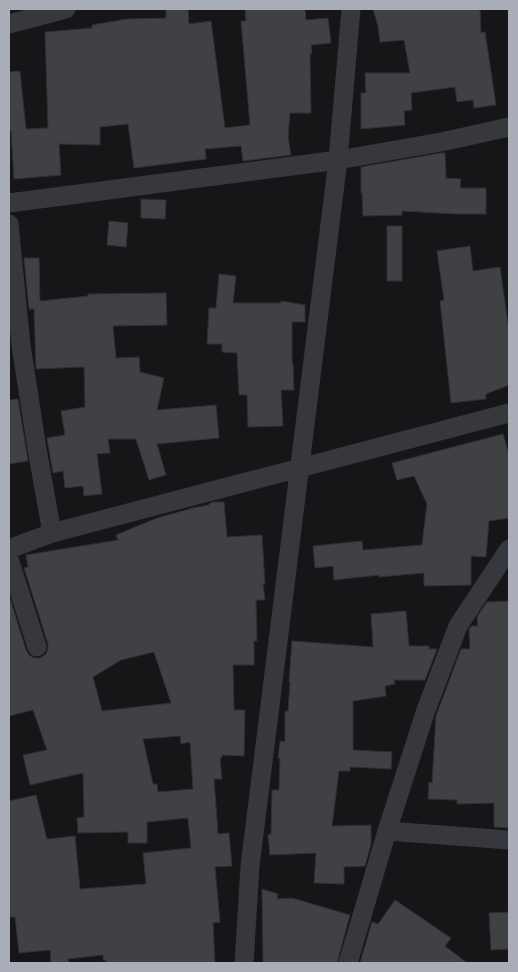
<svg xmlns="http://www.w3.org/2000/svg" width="518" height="972" font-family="Lato,sans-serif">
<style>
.building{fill:#404145;stroke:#303034;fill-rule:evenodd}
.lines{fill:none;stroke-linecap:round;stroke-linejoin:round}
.street{stroke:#37383d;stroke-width:19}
</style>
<rect width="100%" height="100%" fill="#161618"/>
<g class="building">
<polygon points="166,9 188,9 189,24 211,21 225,128 250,125 241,21 246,21 245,9 305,9 306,20 328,18 331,43 311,45 312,54 310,54 311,113 290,113 288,137 291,155 243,161 241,146 205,149 206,159 134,168 128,124 100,127 100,145 59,144 61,175 14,179 11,130 9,130 9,72 20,71 26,129 48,128 45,32 92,28 92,25 127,19 166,18"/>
<polygon points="373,9 480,9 481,33 485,32 496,105 474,108 473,100 457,102 455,87 411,93 412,110 404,111 405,125 361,129 361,93 366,93 365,73 410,73 404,40 380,42 378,26"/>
<polygon points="441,153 445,153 446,178 461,179 460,188 486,188 486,214 456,214 402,211 402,215 363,216 362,193 361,193 361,167"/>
<polygon points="141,199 166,200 165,219 141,218"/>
<polygon points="109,221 128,223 126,247 107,245"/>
<rect x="387" y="226" width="15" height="55"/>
<polygon points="470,246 473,271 500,267 509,331 509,385 486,394 486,399 451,403 440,301 444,300 437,251"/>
<polygon points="24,258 39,258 40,301 88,296 88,294 166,293 167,325 113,326 116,358 139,357 140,372 164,378 157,410 216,405 219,438 157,444 166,475 149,480 136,439 108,439 110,453 97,454 102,494 84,496 83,486 65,488 63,471 53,473 47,438 65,435 61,411 85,407 84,367 36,369 34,309 29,309"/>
<polygon points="219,274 236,276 233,303 281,303 281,301 305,305 305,322 292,322 292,363 293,363 294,390 281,390 283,426 248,427 247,395 239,395 237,353 222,352 222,344 207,344 209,308 216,308"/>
<polygon points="18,399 28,461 9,464 9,400"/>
<polygon points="503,434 509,455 509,518 489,521 486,557 471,556 471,585 424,586 424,573 379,577 379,575 334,580 333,566 315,568 313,546 362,541 363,550 422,545 427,504 414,476 397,480 392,463"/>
<path d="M213,502H224L227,537L262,535L265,584H263L265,600H256L257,641H254V665H233L234,710H245L244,756L222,755V758H220L222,779H214L218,834L229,833L232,866L215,867L220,922L213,923L215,963H106V960H103V955L68,959L69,963H51L50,950L19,953L15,917H9V801L36,795L47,839L75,836L80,889L146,884L143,853L191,848L188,818L147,822V843H128V832L78,833L77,818L84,817L83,773L30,785L23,755L47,750L33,710L9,716V595L26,650L29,655L34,658H40L46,654L48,649V644L24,568L28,567L26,555L118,540L116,535L157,518L193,508L209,505V504ZM154,652L171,703L102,711L93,677L121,660ZM180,736L181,744L190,742L193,789L158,792L157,784H153L143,739Z"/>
<polygon points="509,601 509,828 494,827 494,803 457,804 457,800 428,799 429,782 432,783 436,716 461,649 470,649 469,629 472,626 478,626 477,617 487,602"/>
<polygon points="406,611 409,646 429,646 429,649 437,649 425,680 394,680 395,684 385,686 386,696 353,701 353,750 392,752 391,769 350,767 350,771 339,771 332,826 371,825 371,844 365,866 344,867 344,884 314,883 316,853 270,855 268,835 271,834 272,790 279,790 280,758 278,758 280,741 285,742 285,711 288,711 290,682 289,682 292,641 373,647 371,614"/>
<polygon points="262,889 278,894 277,899 292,898 350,915 337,963 263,963"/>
<polygon points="395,900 451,938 445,946 467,963 360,963 372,922 378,924"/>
<polygon points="509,912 509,949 491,950 489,913"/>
</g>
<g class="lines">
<g class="street">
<polyline points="9,24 66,9"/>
<polyline points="9,203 338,160 441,142 509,127"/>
<polyline points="9,224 21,345 37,449 52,533"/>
<polyline points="9,549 52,533 509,413"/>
<polyline points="9,559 37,647"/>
<polyline points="387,831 509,840"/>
<polyline points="244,963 250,866 338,160 351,9"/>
<polyline points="348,963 387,831 426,710 458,626 509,549"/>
</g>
</g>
<rect width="518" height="972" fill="none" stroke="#a8adb8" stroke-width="20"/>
</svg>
